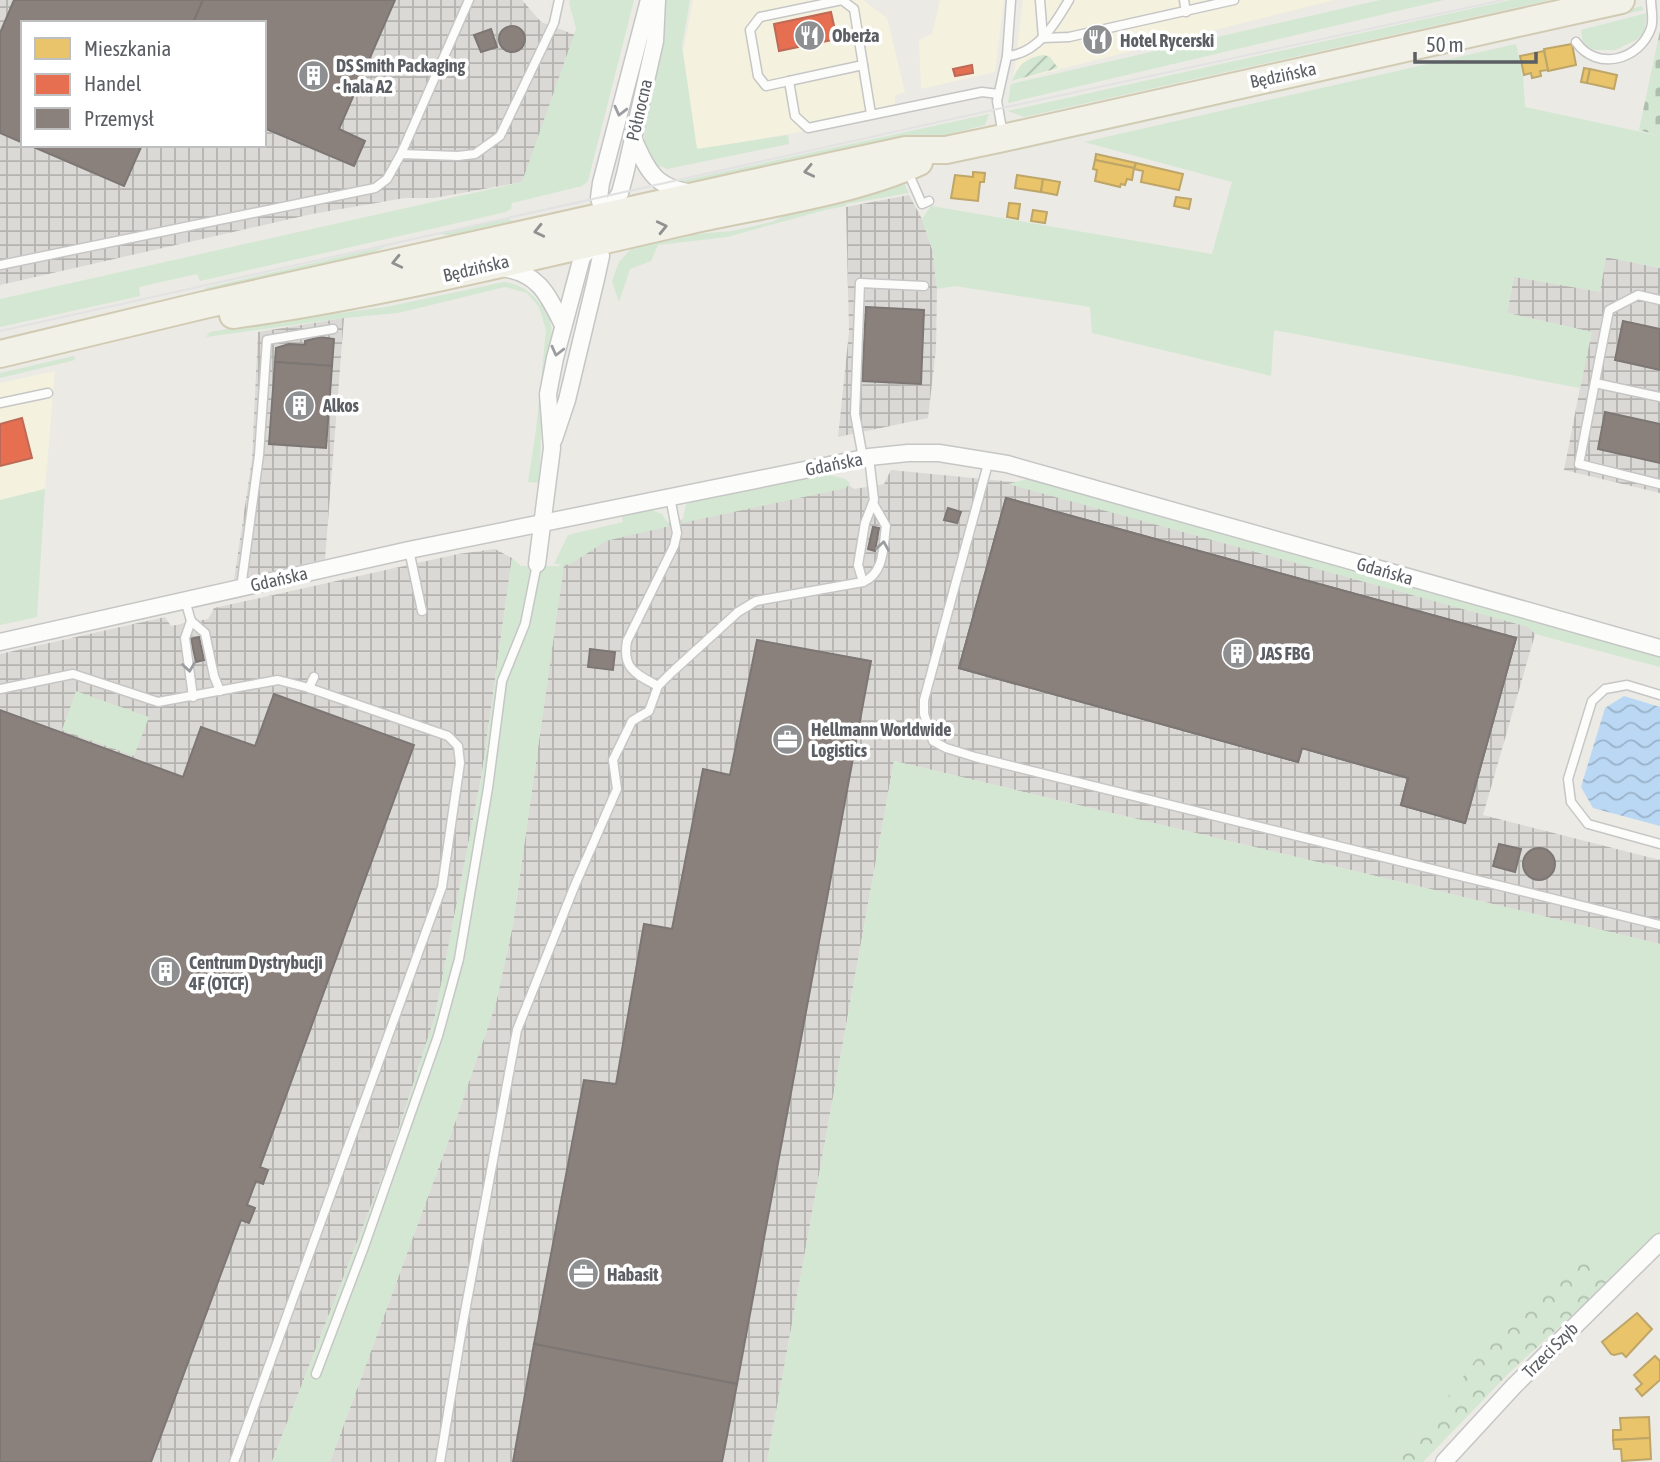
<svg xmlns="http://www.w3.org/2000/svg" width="1660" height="1462" font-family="'Asap Condensed',sans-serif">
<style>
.commercial{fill:#f4f1de}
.industrial{fill:url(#industrial-grid);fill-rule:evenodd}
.grass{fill:#d3e7d2}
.forest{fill:url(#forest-crowns)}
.cemetery{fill:url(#cemetery-stones)}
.garden{fill:url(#garden-furrows)}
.water{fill:url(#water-waves)}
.homes{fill:#e9c46a;stroke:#bea568;stroke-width:2}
.shops{fill:#e76f51;stroke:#bd6a56;stroke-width:2}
.industry{fill:#8a817c;stroke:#7c7674;stroke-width:2}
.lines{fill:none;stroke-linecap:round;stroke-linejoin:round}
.service-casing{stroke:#c6c6c6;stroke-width:11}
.minor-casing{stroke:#c6c6c6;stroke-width:19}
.primary-casing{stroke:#d2cbb4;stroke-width:30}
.service{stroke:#fcfcfb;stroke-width:8}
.minor{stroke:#fcfcfb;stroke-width:16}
.primary{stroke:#f2f1e7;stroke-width:26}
.tram{stroke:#e2e2e2;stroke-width:2}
.oneway{stroke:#9b9da0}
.oneway2{stroke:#909191}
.labels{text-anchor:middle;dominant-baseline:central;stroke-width:7;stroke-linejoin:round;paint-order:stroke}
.poi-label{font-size:18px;font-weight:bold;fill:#5b5e63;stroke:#fff;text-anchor:start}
.street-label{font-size:18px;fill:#5b5e63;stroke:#fff}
</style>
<defs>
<pattern id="industrial-grid" width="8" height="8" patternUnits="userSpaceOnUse" patternTransform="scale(1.75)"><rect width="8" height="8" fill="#dbd9d5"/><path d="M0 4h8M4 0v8" fill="none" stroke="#b5b3b0"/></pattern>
<pattern id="forest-crowns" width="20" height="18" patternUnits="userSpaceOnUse" patternTransform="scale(1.75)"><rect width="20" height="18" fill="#d3e7d2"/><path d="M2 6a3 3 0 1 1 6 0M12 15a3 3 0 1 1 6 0" fill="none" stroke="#aebeae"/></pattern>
<pattern id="cemetery-stones" width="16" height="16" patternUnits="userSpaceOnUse" patternTransform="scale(1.75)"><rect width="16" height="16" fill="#d3e7d2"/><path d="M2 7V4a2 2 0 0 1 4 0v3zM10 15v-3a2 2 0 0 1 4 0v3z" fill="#aebeae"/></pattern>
<pattern id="garden-furrows" width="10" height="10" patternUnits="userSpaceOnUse" patternTransform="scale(1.75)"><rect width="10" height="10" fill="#d3e7d2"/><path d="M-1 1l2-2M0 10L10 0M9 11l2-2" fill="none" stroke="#aebeae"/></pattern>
<pattern id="water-waves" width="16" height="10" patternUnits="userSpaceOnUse" patternTransform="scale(1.75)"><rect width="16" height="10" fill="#bad8f4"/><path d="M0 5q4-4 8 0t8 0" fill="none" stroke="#9ab2c9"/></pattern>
</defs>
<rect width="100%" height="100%" fill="#ebeae5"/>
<g class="commercial">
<polygon points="693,0 863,0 887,18 905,92 895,96 895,115 697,150 683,52"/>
<polygon points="940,0 1004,0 995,72 921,89 919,40 932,34"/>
<polygon points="1023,0 1335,0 1013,81"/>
<polygon points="55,371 45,489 0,500 0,383"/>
</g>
<g class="industrial">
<path d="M0,0H522L541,22L578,36L522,182L434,198H405L312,214L0,285ZM23,23H264V145H23Z"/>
<polygon points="909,195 922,219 933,252 937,289 936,349 928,418 838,437 849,332 846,207"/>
<polygon points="1606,257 1660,268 1660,493 1564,470 1591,332 1507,313 1514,276 1600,291"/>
<polygon points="344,318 325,559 234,580 252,459 258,332"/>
<polygon points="891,470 1014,482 1538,624 1483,815 1660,860 1660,944 894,761 767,1462 330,1462 451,1134 496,1003 513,924 564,563 601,538 845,482 854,489 884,484"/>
<polygon points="495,549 512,558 482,773 435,1016 388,1162 272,1462 0,1462 0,654 165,617 171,626 208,619 214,608 458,554"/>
</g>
<g class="grass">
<polygon points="570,0 634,0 588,181 582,186 512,203 511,209 506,212 200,281 197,274 139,287 140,296 0,327 0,299 522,182 576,29 569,2"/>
<polygon points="665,0 690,0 682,46 697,149 788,135 789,144 667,169 661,166 655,169 648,158 644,144 645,121 655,71"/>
<polygon points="1380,0 1444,0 1008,103 1011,84"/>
<polygon points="1511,0 1550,0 1024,117 1008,111"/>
<polygon points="1642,6 1643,10 1015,151 1014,147 1595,19"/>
<polygon points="1647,13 1644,33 1636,40 1615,50 1594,50 1583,44 1581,30"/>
<polygon points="1516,44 1523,76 1525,107 1660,136 1660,268 1606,257 1600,292 1514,277 1507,313 1592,332 1580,388 1274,330 1271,376 1092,333 1090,307 955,286 937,289 933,252 922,219 931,206 1212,254 1232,182 1084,142"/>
<polygon points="989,114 985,125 929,139 694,184 684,185 676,182"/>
<polygon points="903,181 909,193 846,204 846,206 825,210 727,237 658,245 651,261 630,269 619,302 612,281 619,262 631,249 673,236 732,231 772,222 793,211"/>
<path d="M508,219L513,221V225C490,231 462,240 438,233Z"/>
<polygon points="387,246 369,254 255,282 207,290 205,288"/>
<path d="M504,282C521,285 530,291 541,305L545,303C558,339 549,348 544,384C541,416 541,450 539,483L528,482L536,430L546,330L539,307L527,293L505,287L398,313L344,318L206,337L210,332L257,324L386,307Z"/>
<polygon points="74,356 75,360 0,378 0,373"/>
<polygon points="826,474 845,479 850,483 846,488 682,523 686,505 694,500"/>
<polygon points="1028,479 1660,656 1660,667 1535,634 1528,627 1008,484"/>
<polygon points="45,489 37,617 0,625 0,500"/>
<polygon points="651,510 662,514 670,526 606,541 569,565 564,564 513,924 496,1003 451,1134 330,1462 272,1462 388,1162 435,1016 482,773 512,558 521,566 558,566 562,564 554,564 568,535 623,522 622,516"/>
<polygon points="76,691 149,717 134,756 62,730"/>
<polygon points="894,761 1660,944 1660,1232 1607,1283 1585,1261 1435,1414 1393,1462 767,1462"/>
</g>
<polygon class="forest" points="1585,1260 1607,1283 1510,1372 1423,1462 1393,1462 1435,1414 1478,1357"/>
<polygon class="cemetery" points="1660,31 1660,136 1639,130"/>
<path class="garden" d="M1044,55L1050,57L1058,68L1012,81C1018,65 1027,57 1044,55Z"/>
<polygon class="water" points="1624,696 1660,707 1660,826 1593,808 1581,787 1605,708"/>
<g class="homes">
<polygon points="1572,44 1576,65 1548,71 1544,49"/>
<polygon points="1544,51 1548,70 1540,71 1541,76 1532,78 1531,73 1524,75 1520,56"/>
<polygon points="1584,68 1590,69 1587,83 1581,82"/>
<polygon points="1590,69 1617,75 1614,89 1587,83"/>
<polygon points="1096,154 1136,163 1134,168 1095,160"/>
<polygon points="1095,160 1134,168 1132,180 1127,179 1125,185 1121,184 1120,187 1095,181 1097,170 1093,169"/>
<polygon points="1136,163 1183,174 1179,190 1141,182 1143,171 1134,169"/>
<polygon points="973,172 985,173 984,182 980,182 978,201 951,198 955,175 973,177"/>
<polygon points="1017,175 1043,179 1041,192 1015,188"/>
<polygon points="1043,179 1060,182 1057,195 1041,192"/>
<polygon points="1176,197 1191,199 1189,209 1174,206"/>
<polygon points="1009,203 1020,204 1018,219 1007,217"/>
<polygon points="1033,210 1047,212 1045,223 1031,221"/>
<polygon points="1637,1313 1652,1329 1626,1357 1622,1353 1614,1355 1611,1354 1602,1342"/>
<polygon points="1655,1356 1660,1361 1660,1380 1642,1396 1636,1389 1642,1384 1634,1375"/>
<polygon points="1649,1417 1650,1438 1613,1440 1613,1430 1621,1430 1620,1418"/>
<polygon points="1650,1438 1651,1459 1622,1461 1621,1449 1614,1449 1613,1440"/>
</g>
<g class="shops">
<polygon points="831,12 837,39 779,51 774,24"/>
<polygon points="972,65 973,73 955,76 953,69"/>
<polygon points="22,418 32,458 0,466 0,424"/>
</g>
<g class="industry">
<polygon points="14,0 203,0 193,23 23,23 23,143 0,133 0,33"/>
<polygon points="203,0 395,0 339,129 365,141 354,166 264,128 264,23 193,23"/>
<circle cx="512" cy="39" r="13"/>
<polygon points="491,29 497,47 481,52 474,35"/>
<polygon points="29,145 142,145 124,186"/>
<polygon points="866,307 924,310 921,384 862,381"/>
<polygon points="1623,321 1660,329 1660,370 1615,360"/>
<polygon points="320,337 334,339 332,366 275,362 276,348 289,344 305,345 305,341"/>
<polygon points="275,362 332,366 326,448 269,444"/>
<polygon points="1605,412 1660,424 1660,463 1598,449"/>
<polygon points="1006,498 1516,638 1465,823 1401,805 1408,778 1302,748 1298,762 959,668"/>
<polygon points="1006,498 1516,638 1465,823 1401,805 1408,778 1302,748 1298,762 959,668"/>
<polygon points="948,508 961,512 957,523 944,520"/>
<polygon points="873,527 879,528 875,551 868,549"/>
<polygon points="199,637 204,660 196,662 191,639"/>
<polygon points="757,640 871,661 737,1384 534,1344 584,1080 616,1084 644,924 672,929 703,769 730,775"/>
<polygon points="590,649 615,652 613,670 588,667"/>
<polygon points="274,694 414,745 260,1167 268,1170 263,1184 256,1181 247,1205 255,1208 249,1223 241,1220 151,1462 0,1462 0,710 183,777 201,727 255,746"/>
<polygon points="1499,844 1521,849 1515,872 1493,866"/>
<circle cx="1539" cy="864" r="16"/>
<polygon points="534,1344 737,1384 722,1462 513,1462"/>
</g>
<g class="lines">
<defs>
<g id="service">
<polyline points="1040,0 1043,38"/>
<polyline points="1184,0 1186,12"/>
<polyline points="1043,38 1069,37 1234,0"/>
<path d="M1576,42C1597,72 1640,60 1651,28C1654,20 1651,9 1651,0"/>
<path d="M1007,56C1037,54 1055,24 1069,0"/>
<polyline points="863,65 854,9 842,0 760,17 750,30 758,76 766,86 789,81 795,116 808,128 982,92 998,94"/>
<polyline points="789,81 863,65 871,114"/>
<polyline points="1003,135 997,101 1007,56 1011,0"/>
<polyline points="401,154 469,0"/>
<polyline points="908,172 922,204 929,201"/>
<polyline points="0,265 375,188 387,179 401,154 458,156 475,154 500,136 554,23 559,0"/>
<polyline points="1660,300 1638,295 1609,310 1579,464 1660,484"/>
<polyline points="1595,383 1660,397"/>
<polyline points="0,403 48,393"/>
<polyline points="863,458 855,414 860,283 924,286"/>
<polyline points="989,460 924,700 924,714 933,741 946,748 975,757 1660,925"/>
<polyline points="409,550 422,611"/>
<polyline points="863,582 858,565 865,523 874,500 869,457"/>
<polyline points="241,588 259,455 267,340 333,329"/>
<polyline points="185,600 191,621 205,633 214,676 220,691"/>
<polyline points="191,621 185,638 193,697"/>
<path d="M658,686C636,674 622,669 627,641L674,546L677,533L670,497"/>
<polyline points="309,688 314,677"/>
<polyline points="0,689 73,674 158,702 278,680 309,688 448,736 458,746 460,763 442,887 234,1462"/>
<polyline points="1660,695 1627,685 1605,689 1592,701 1568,779 1571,802 1588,824 1660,844"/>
<polyline points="316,1374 364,1247 438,1036 459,959 488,788 502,681 525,624 537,564"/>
<path d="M440,1462L462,1328L517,1030L575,885L617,789L613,760L632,721L649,711L658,686L671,673L738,612L756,601L863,582C885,573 883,546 886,526L874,505"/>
</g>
<g id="minor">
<path d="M633,138C648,171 654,188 694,193"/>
<polyline points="605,216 620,193 625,174 655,41 657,0"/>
<polyline points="605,216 599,198 601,183 649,0"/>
<path d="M502,268C539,273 548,295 563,325"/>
<polyline points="554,439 567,400 596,279 601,256 595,242"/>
<polyline points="537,564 552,448 548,394 555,358 582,257 594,244"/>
<polyline points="0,642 409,550 869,457 908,453 939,453 1007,464 1660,648"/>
<polyline points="1444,1462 1514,1386 1660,1242"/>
</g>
<g id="primary">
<path d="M233,315C384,294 534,256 683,222C757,205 851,193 919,162"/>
<polyline points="0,354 204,305 744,185 906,150 946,150 1003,138 1621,0"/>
</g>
</defs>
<use href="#service" class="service-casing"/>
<use href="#minor" class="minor-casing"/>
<use href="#primary" class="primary-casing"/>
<use href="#service" class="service"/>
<use href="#minor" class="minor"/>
<use href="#primary" class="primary"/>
<polyline class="tram" points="0,331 997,109 1503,0"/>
</g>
<defs><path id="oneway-chevron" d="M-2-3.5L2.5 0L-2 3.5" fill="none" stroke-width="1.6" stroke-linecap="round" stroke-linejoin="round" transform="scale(1.75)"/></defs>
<g class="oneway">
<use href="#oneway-chevron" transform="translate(620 111) rotate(104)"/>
<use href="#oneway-chevron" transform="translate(557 351) rotate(104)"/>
<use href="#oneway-chevron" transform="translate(883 546) rotate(-81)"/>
<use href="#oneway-chevron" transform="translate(189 667) rotate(82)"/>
</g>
<g class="oneway2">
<use href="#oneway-chevron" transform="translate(809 171) rotate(168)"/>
<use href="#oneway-chevron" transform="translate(662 227) rotate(-13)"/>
<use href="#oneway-chevron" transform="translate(539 231) rotate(167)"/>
<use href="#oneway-chevron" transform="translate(397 262) rotate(167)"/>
</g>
<defs>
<symbol id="restaurant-disc" viewBox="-11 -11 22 22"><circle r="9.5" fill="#8d8f90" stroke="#fff"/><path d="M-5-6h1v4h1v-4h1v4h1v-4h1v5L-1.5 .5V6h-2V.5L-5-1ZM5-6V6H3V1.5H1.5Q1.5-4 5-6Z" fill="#fff"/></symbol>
<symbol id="building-disc" viewBox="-11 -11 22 22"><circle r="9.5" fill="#8d8f90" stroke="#fff"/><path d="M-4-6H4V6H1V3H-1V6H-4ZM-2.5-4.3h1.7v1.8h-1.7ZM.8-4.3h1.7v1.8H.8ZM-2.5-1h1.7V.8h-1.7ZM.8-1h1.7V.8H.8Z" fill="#fff"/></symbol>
<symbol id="office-disc" viewBox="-11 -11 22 22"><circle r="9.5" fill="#8d8f90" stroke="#fff"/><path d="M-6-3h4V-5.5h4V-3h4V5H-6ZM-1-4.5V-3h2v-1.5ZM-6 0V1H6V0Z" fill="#fff"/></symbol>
</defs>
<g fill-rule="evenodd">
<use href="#restaurant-disc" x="792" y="18" width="35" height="35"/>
<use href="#restaurant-disc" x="1080" y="22" width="35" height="35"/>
<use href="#building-disc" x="296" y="58" width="35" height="35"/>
<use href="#building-disc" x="282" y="388" width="35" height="35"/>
<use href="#building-disc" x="1220" y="636" width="35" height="35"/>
<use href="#office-disc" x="770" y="722" width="35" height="35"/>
<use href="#building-disc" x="148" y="954" width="35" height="35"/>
<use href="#office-disc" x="566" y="1256" width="35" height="35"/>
</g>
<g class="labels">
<g class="poi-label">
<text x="832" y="35">Oberża</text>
<text x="1120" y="40">Hotel Rycerski</text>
<text x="336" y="65">DS Smith Packaging<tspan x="336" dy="21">- hala A2</tspan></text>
<text x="323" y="405">Alkos</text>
<text x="1260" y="653">JAS FBG</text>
<text x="811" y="729">Hellmann Worldwide<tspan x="811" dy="21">Logistics</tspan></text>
<text x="189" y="962">Centrum Dystrybucji<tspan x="189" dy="21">4F (OTCF)</tspan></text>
<text x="607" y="1274">Habasit</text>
</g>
<g class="street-label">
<text transform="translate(1283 75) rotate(-12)">Będzińska</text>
<text transform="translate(639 110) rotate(-77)">Północna</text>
<text transform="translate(476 268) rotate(-13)">Będzińska</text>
<text transform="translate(834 464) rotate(-11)">Gdańska</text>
<text transform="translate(1385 571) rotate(16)">Gdańska</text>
<text transform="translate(279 579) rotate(-13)">Gdańska</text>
<text transform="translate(1550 1350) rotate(-45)">Trzeci Szyb</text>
</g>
</g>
<rect x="21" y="21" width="245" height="126" fill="#ffffff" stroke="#bdbfc1" stroke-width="2"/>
<rect x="35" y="38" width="35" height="21" fill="#e9c46a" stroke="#bdbfc1" stroke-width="2"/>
<text x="84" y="56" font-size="21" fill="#5b5e63">Mieszkania</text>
<rect x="35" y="74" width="35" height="21" fill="#e76f51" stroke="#bdbfc1" stroke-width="2"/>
<text x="84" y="91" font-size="21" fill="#5b5e63">Handel</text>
<rect x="35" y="108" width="35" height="21" fill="#8a817c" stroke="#bdbfc1" stroke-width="2"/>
<text x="84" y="126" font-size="21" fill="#5b5e63">Przemysł</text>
<path d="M1415 52v10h121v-10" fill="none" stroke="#5b5e63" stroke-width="3.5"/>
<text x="1426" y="52" font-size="21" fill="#5b5e63" stroke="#ffffff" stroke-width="5" paint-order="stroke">50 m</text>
</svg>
